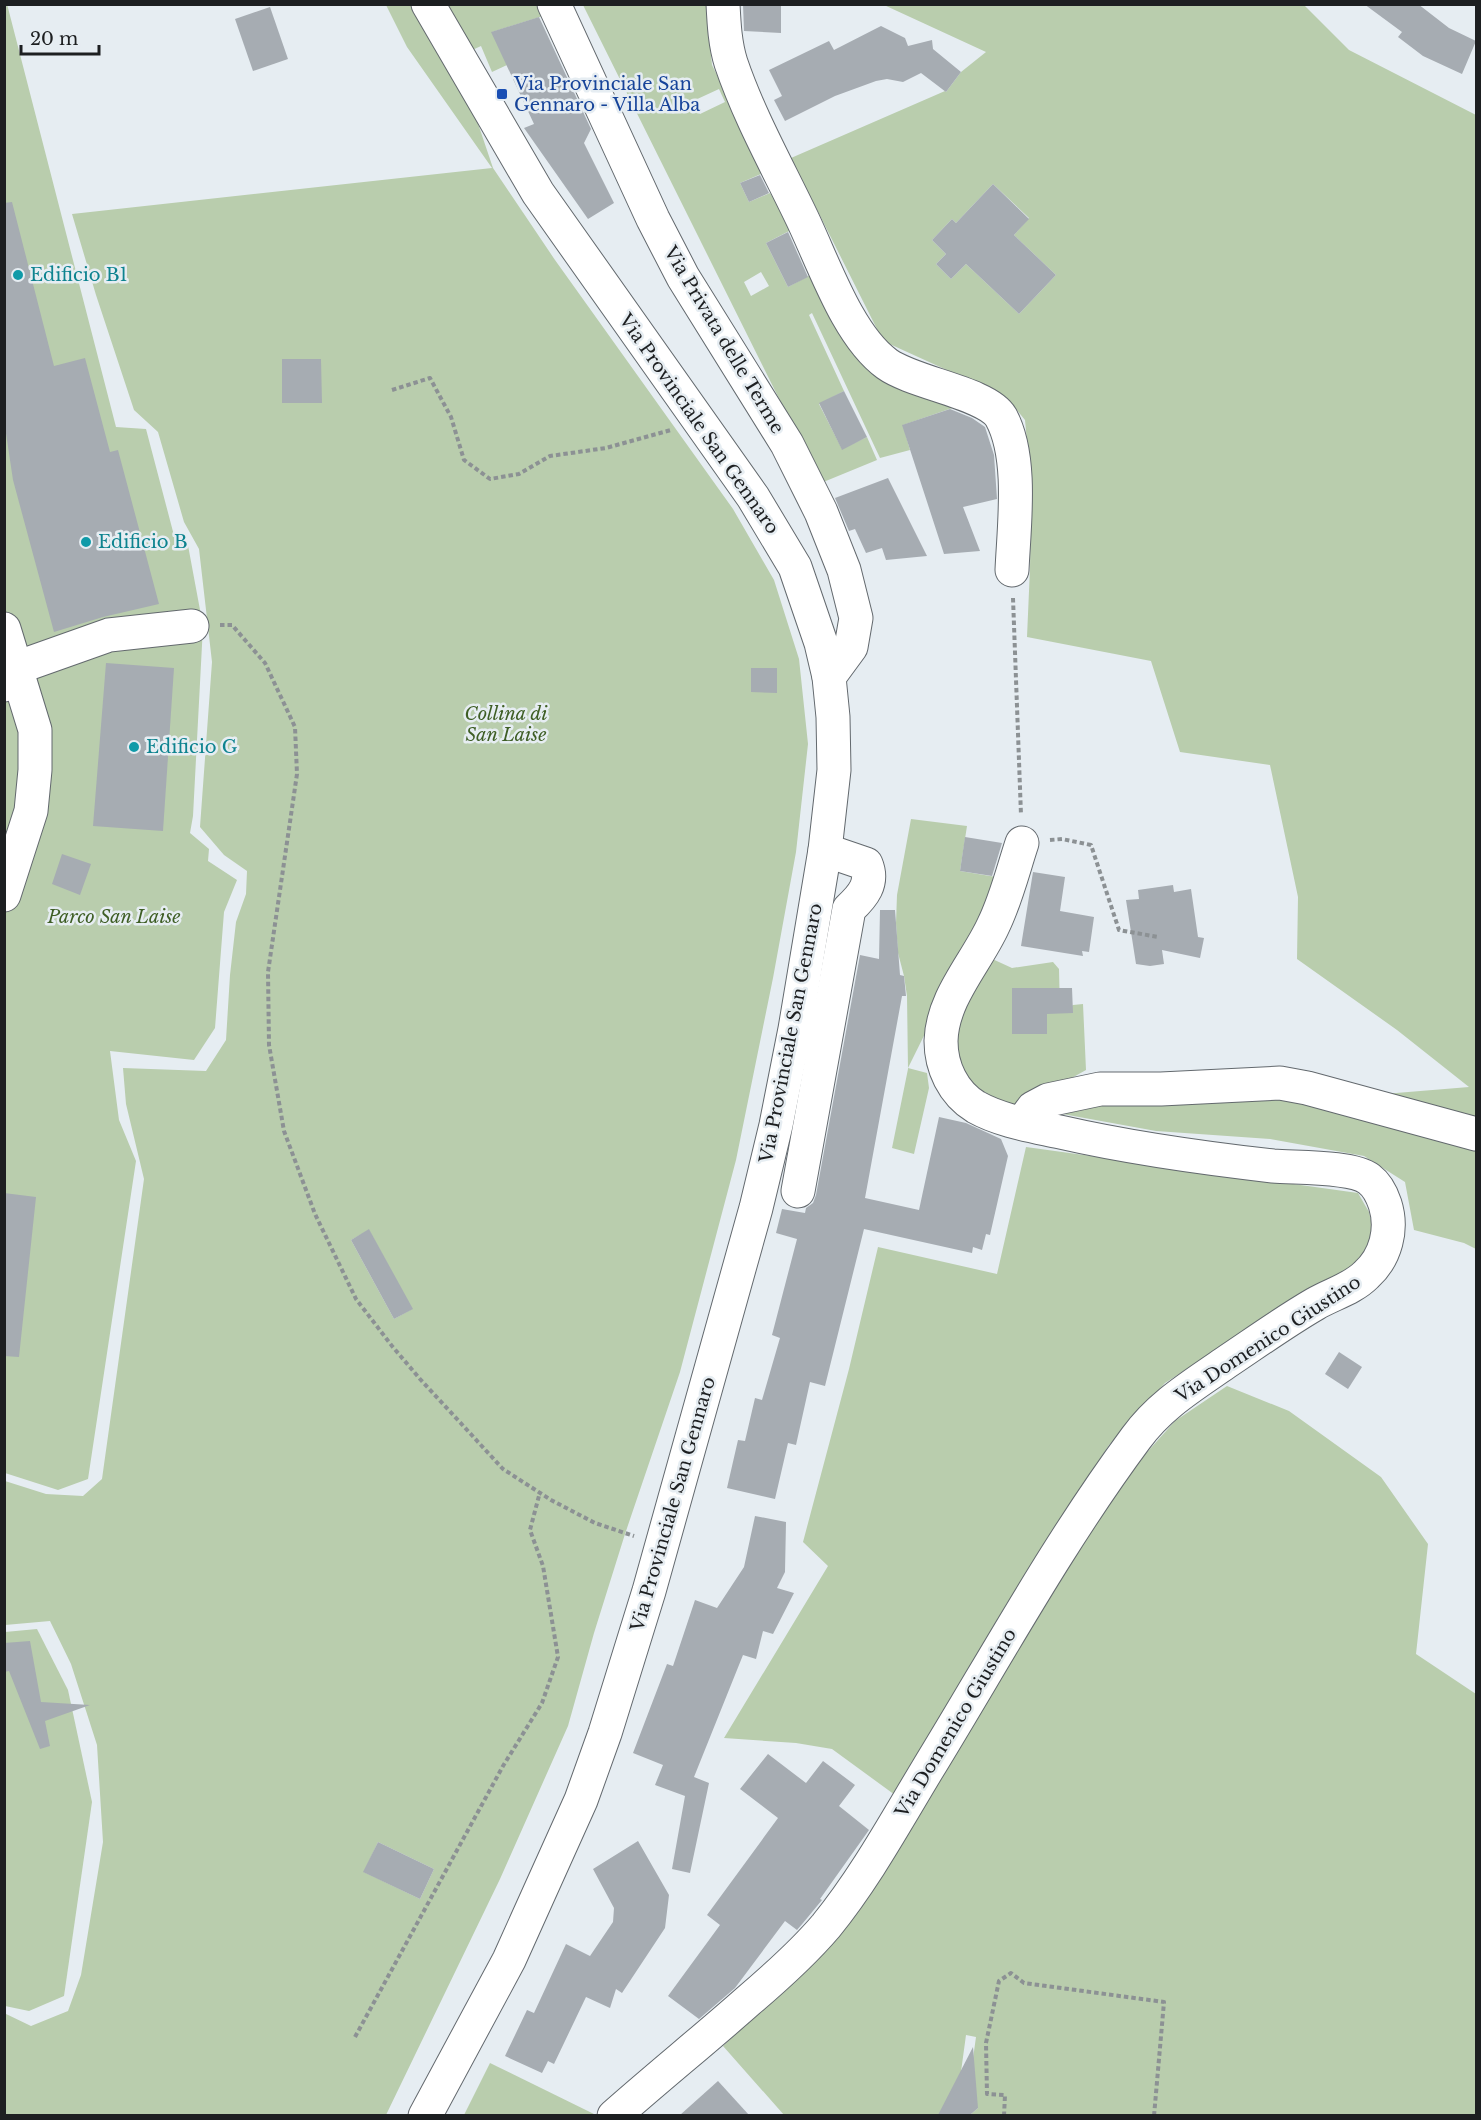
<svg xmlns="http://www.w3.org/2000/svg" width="1481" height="2120" font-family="'Libre Baskerville',serif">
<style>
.green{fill:#b9cdad;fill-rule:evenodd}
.building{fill:#a6acb2}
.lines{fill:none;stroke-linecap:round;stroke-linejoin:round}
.minor-casing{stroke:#63696e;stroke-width:35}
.major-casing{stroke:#63696e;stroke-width:35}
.path{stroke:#8c9194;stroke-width:4;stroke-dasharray:4.5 3;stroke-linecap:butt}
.minor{stroke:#fff;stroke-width:33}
.major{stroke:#fff;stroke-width:33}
.transit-dot{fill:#1a4fb4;stroke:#e6edf2;stroke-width:2}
.culture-dot{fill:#0f9aa8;stroke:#e6edf2;stroke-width:2}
.labels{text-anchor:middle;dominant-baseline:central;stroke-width:5;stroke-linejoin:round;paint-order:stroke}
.transit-label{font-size:18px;fill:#164399;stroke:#e6edf2;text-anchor:start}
.culture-label{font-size:18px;fill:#0d838f;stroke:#e6edf2;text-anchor:start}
.street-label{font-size:18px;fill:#1d1f21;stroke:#e6edf2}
.park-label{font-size:18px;font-style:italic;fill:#3e5e25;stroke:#e6edf2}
</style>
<rect width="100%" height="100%" fill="#e6edf2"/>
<g class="green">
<polygon points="7,4 116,427 146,429 176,543 187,540 203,626 193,816 190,833 209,849 208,861 237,880 224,912 215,1028 194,1060 110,1051 119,1120 136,1161 88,1479 58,1490 5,1473 4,5"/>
<path d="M386,5H417L467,91L493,168L555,260L733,509L774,580L799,659L808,744L796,852L773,978L736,1160L680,1372L625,1534L594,1633L568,1726L500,1879L386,2115H5L4,2013L31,2026L68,2011L81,1975L103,1842L97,1745L71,1664L50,1621L5,1625V1481L46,1494L83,1496L102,1479L144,1179L126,1104L123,1068L206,1071L226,1040L230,975L236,922L246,894L247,871L224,855L200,827L212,662L199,549L184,522L158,432L134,410L96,295L72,214L492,168L407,47ZM282,359H321V403H282ZM369,1230L412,1309L394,1319L351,1240ZM378,1842L434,1869L420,1899L364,1872Z"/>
<polygon points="446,5 541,5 543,16 492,32 507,65 492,72 481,46 468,52"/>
<path d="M583,5H706L712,65L733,107L761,174L740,183L749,202L770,193L793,229L766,243L788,287L814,273L830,304L964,404L903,425L910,450L880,458L812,313L809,315L844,391L819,404L842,449L867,437L877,460L821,483ZM719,89L725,102L700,114L693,101ZM761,272L769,286L751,296L744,282Z"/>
<path d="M884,5H1304L1349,50L1476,115V1122L1384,1094L1469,1087L1397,1030L1297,959L1298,897L1270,765L1180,752L1151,661L1027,637L1030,568L1031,486L1025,420L1006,397L883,341L791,158L945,91L946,92L961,72L986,52ZM993,184L1029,218L1014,235L1056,275L1019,314L966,264L951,279L936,264L946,254L932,240L952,219L956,223Z"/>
<polygon points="911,819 967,826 960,871 1002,878 908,1068 927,1073 929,1088 914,1154 892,1148 908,1069 907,996 904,976 898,953 896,923 897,895"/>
<path d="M988,957L1012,968L1053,962L1059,969L1060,1013L1073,1005L1083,1004L1086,1070L1016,1109L970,1096L950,1034ZM1012,988H1022L1046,998L1047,1034H1013Z"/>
<polygon points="1301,1097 1476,1146 1476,1249 1464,1243 1414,1230 1405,1182 1364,1156 1270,1139 1156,1131 1046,1111 1124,1099"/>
<polygon points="1026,1147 1358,1193 1369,1212 1376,1242 1352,1275 1277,1311 1165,1383 1109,1445 1007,1603 895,1795 832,1749 796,1743 724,1738 828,1566 803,1542 849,1369 878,1247 997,1274"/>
<path d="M1227,1386L1289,1411L1381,1477L1428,1544L1416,1654L1476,1694V2115H970L978,2108L939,2113V2115H784L723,2046L828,1947L942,1774L1123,1479L1175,1421ZM966,2035L976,2037L970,2080L960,2079Z"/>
<polygon points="37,1629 68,1690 92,1802 64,1996 29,2011 5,2006 5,1632"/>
<polygon points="490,2063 596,2115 464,2115"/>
</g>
<g class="building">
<polygon points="743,4 781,4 781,33 744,31"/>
<polygon points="1364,4 1418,4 1449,28 1476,41 1462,74 1423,56 1398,37 1402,32"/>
<polygon points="270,7 288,59 253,71 235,19"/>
<polygon points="539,17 591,129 584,143 614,203 588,219 524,128 534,124 491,32"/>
<polygon points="881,26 905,38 908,46 932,40 933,49 961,72 946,92 921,73 903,82 887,79 876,81 835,96 785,121 774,100 782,96 769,70 829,41 834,50"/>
<polygon points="760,175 769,193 749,202 740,183"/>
<polygon points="993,184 1029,219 1014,235 1056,275 1019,314 966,264 951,279 936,264 946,254 932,240 952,219 956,223"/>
<polygon points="12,202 54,366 85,358 110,452 118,450 159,604 103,617 54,632 13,480 4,420 4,203"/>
<polygon points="788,232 808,277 788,287 766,243"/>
<polygon points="282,359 321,359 322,403 282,403"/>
<polygon points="844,391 867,437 842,450 819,403"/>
<polygon points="950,409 972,418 985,427 994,455 997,499 963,507 980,551 944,554 902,425"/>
<polygon points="888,478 927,556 886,560 882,548 866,553 855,529 849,531 835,498"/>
<polygon points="106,663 174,668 163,831 93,826"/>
<polygon points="751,668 777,668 777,693 751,692"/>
<polygon points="965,837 1002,843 992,876 960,871"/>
<polygon points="62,854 91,864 80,895 52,884"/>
<polygon points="1033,872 1065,877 1060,911 1094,917 1089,952 1082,951 1083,956 1021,946"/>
<polygon points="1173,885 1174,892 1191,889 1198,937 1204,938 1200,958 1162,950 1164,964 1150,966 1136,964 1126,900 1139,899 1138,890"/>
<polygon points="880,910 895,910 900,975 904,976 906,996 902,996 865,1198 919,1210 939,1117 966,1123 1001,1139 1008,1156 990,1235 986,1234 982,1250 973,1247 972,1253 864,1229 825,1386 810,1382 796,1445 788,1443 775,1499 727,1488 738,1440 745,1441 755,1398 762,1400 780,1338 772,1335 797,1239 776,1233 782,1209 805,1213 806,1208 813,1203 816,1195 860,955 879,959"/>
<polygon points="1012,988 1072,988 1073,1013 1047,1014 1047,1034 1012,1034"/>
<polygon points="4,1193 36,1197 19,1357 4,1356"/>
<polygon points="369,1229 413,1309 394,1319 351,1240"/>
<polygon points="1339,1352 1362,1367 1348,1389 1325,1374"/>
<polygon points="755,1516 786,1522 785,1572 777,1588 794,1593 773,1634 763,1631 756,1659 743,1655 694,1777 709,1783 690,1873 672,1869 685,1796 655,1785 663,1765 633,1753 667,1664 673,1666 695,1600 717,1608 744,1567"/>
<polygon points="30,1641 41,1702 90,1705 45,1721 50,1746 40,1749 9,1671 4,1672 4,1643"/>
<polygon points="768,1754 806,1783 823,1761 855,1785 839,1806 869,1830 820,1899 822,1900 803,1923 797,1930 785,1921 735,1988 699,2019 668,1996 720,1925 707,1915 778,1818 740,1789"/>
<polygon points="638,1841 669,1895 665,1928 622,1993 616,1989 610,2008 586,1997 554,2064 548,2061 542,2073 505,2056 527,2010 534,2013 566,1944 590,1956 613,1922 614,1908 593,1869"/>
<polygon points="378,1842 434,1869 420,1899 363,1872"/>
<polygon points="973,2047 978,2108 970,2115 938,2115"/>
<polygon points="718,2081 749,2115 680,2115"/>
</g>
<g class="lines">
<defs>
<g id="minor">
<polyline points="554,4 653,219 683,277 787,444 821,512 844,570 856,618 851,647 829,677"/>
<path d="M723,4C724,24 725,44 731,63C749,116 777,166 801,216C823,261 847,335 887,364C913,383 987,393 1001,417C1023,457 1014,525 1012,570"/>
<polyline points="4,629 35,730 35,770 31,811 4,895"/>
<polyline points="4,685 16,668 109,635 192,626"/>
<polyline points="1022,1123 1033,1108 1048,1100 1100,1089 1161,1089 1280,1083 1307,1088 1476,1134"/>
<path d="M798,1191L849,909C863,896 874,883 866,864L825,850"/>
<path d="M614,2116C658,2077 704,2040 748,2001C775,1978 803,1953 826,1926C865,1878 895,1823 927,1770C995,1659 1058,1543 1136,1438C1160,1405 1192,1386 1225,1363C1255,1343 1284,1322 1315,1304C1332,1294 1352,1289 1366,1275C1386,1257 1393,1229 1385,1204C1382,1195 1377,1185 1369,1179C1352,1166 1296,1168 1273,1166C1202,1158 1130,1148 1060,1132C1033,1126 1001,1121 976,1107C953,1093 941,1067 941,1041C942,998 976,963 993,926C1006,900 1013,870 1022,843"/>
</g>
<polyline id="major" points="425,2116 509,1960 581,1800 605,1733 649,1591 756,1208 776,1125 795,1029 825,850 834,770 833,717 829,677 821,643 795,567 753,497 538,193 428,4"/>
</defs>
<use href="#minor" class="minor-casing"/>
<use href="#major" class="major-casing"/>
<g class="path">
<polyline points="392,390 430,378 451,417 464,460 490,479 519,474 550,456 606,448 671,430"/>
<polyline points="1013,598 1021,815"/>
<polyline points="220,625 232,625 265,663 295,727 297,774 268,972 269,1045 284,1131 315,1214 356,1299 392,1346 420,1379 503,1469 551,1500 595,1523 634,1536"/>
<polyline points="1050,840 1062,839 1091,845 1119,930 1158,937"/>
<polyline points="355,2037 503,1766 542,1703 558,1657 543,1566 530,1530 540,1492"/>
<polyline points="1004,2116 1005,2095 987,2094 986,2043 999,1981 1011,1973 1024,1983 1164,2002 1154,2116"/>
</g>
<use href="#minor" class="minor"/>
<use href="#major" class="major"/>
</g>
<rect class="transit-dot" x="496" y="88" width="12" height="12" rx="3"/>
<g class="culture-dot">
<circle cx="18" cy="275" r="6"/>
<circle cx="86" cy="542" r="6"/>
<circle cx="134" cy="747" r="6"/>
</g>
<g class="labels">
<g class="transit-label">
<text x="514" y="84">Via Provinciale San<tspan x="514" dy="21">Gennaro - Villa Alba</tspan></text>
</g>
<g class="culture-label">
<text x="30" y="275">Edificio B1</text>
<text x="98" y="542">Edificio B</text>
<text x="146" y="747">Edificio G</text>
</g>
<g class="street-label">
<text transform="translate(724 340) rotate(59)">Via Privata delle Terme</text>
<text transform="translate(699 424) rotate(55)">Via Provinciale San Gennaro</text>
<text transform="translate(791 1033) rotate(-79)">Via Provinciale San Gennaro</text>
<text transform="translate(1268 1339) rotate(-33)">Via Domenico Giustino</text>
<text transform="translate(673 1504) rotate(-74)">Via Provinciale San Gennaro</text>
<text transform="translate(956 1723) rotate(-59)">Via Domenico Giustino</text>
</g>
<g class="park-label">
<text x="506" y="714">Collina di<tspan x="506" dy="21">San Laise</tspan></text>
<text x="114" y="917">Parco San Laise</text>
</g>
</g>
<rect width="1481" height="2120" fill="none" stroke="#1d1f21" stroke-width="12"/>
<path d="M21 45v9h78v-9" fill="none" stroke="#1d1f21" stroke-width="3"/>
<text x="30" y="45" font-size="18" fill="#1d1f21" stroke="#e6edf2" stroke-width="4.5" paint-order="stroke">20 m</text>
</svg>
